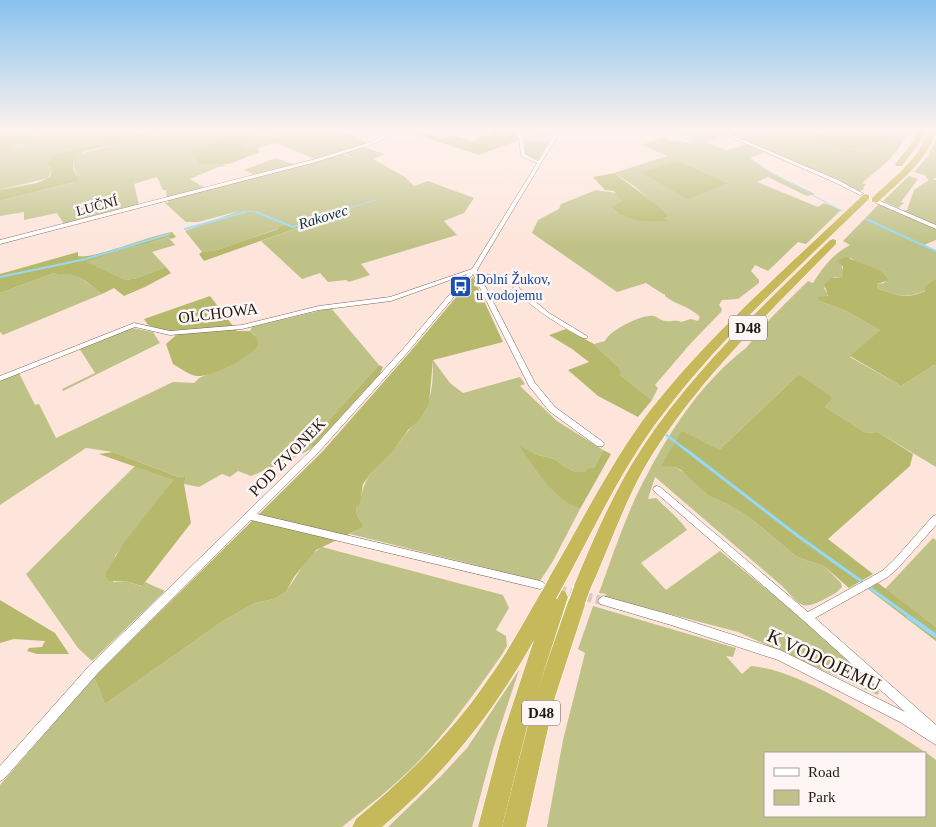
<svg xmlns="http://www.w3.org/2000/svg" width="936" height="827" font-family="'Times New Roman',serif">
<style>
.built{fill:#f7d8cb}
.green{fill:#bfc286;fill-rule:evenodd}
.forest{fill:#b6b96c}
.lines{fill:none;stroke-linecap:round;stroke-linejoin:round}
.stream-far4{stroke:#95d8f7;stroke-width:1}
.stream-far3{stroke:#95d8f7;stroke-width:2}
.stream-far2{stroke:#95d8f7;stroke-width:2.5}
.stream-far1{stroke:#95d8f7;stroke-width:3}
.stream{stroke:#95d8f7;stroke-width:4}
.street-tunnel{stroke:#dcc6bd;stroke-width:9;stroke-dasharray:9 4.5;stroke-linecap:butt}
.street-casing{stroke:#7d6358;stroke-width:1}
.highway-casing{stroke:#fff;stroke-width:1}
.street{fill:#fff;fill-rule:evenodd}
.highway{fill:#c6b95a;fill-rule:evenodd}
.highway-bridge-casing{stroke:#fff;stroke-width:18;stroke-linecap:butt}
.highway-bridge{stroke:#c6b95a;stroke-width:16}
.labels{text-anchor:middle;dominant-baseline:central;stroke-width:5;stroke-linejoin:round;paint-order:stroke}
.far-street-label{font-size:14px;fill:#231914;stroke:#fdf6f4}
.far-transit-label{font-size:14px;fill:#164399;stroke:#fdf6f4;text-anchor:start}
.far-water-label{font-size:15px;font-style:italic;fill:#06303f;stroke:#fdf6f4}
.shield{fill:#fdf6f4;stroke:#645b57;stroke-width:1}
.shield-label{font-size:15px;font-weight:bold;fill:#231914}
.street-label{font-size:16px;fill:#231914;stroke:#fdf6f4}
.near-street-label{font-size:19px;fill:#231914;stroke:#fdf6f4}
</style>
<rect width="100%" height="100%" fill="#fde5db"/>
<polygon class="built" points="539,130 556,130 548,143 524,139 524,136"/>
<g class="green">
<polygon points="38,130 151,130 53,154 49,166 52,170 48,178 0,190 0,148 20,146 34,137 35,132"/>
<path d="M172,130H242H234L225,138L191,149L199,164L206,162L228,165L218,167L190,179L205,188L167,198L166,190H163L157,177L134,184L139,205L64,224L57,213L24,220V212L0,216V201L73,183L79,180C75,172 73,167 74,158L79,154Z"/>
<polygon points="278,130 343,130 368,143 317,160 276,143 257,148 245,146 248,138"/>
<path d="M667,130H715L726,134L706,143L727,150L748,144L765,152L750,158L773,174L815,194L807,196L768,177L757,182L818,207L824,203L841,210L806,244L798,242L768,271L755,265L751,271L759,280V283L738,299L722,300L719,305L722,309L721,312L691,343L655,385L658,388L652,400L620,375V369L594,344L605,341C610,330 642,314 654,316C658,317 661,321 665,321C672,322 676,319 681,322L691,319L698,321L700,317C688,305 676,305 665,296V294H663L646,283L617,292L532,233L538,220L559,209L561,204L596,190L617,193L622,201L618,204L615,211C629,220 650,225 666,220L663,211L634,186L614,173L668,156L641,145L665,137L670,140L694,143L688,141L693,138ZM677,160L728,183L641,172Z"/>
<path d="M720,130H789L849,150L882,144L893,139V132L896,130H908C900,154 881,167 862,183L867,185L864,186L863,190L859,191C843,183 831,176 815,170L813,171L740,137Z"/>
<polygon points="524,139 548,143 538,160 525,155"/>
<polygon points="936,142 936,178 932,179 936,180 936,226 901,211 907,210 914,190 929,180 924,175 914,172 931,153 929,152"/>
<polygon points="363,147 385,154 373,159 405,177 414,186 428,181 474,198 464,213 444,221 457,235 361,264 370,275 349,282 346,280 328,282 320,273 302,279 261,241 300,227 280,228 217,250 202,252 185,231 239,211 198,222 186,222 165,203 169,202 167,200 342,154 355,159 344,153"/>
<polygon points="276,158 295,165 257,176 244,170"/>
<polygon points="909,176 918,179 901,202 904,203 898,208 883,201"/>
<path d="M879,204L936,228V240L924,245L936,252V278L926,285V290C905,300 898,295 878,289L877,284L884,283L888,279L882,271L859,263L851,258L840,263L844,272L843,277H834L824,288L828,295L820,301L846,311L880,330L850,357L901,386L934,365L936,366V467L878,432L866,433L825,407L832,399L799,374L719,450L669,466L675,467L691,477L709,496L727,504L749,517L797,557L824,566L841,583L842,587C837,593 832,595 825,599C800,612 800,604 782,586L655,477L648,499L656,498C667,509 678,517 687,530L641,563L666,590L720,551L788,607L872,682L879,691L878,695L738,632L605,597L606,594L599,593C614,552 627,511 648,473C672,427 705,379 746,348C751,343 755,335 760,330C775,313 792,297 808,281L813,283C823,267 833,254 850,245L843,241Z"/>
<polygon points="168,237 175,245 152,252 166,267 137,278 126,280 86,262 124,248 143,245"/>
<polygon points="66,272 75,274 102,294 3,335 0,332 0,293 54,273 58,275"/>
<path d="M331,308L379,365L325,424L304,435L313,447C308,453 263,471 251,476L238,471L230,477L222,474L199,487L184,484L186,476L178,477L113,452L86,448L0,505V381L19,373L35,405L39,404L56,438L173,382L194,383L199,378L237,361L258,346L255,335L250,331L252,327Z"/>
<polygon points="132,328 153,332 160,343 63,391 62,389 95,373 79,348"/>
<path d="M433,360L450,383L463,393L520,377L525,384L520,386L557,421L603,450L594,468L585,472H575L562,465L555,459L538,455L520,447L536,469L573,506L580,509L553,561L540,581L350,534L364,527L357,515L356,508C363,498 361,486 371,473C377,465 385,459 392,451C399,445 403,436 409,430C431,404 433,395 433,360Z"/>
<polygon points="135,466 173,480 115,556 113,582 125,581 141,586 145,582 165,591 92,661 78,648 26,574"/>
<polygon points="933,538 936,540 936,627 885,589"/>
<path d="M322,547L503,595L509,608L496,630L506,636L507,646L501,656C475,693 449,729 418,762C395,786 368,806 342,827H0V785L94,677L105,704L223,621L255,603L274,599L286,592L310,555Z"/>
<path d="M593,606L736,648L733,657L726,656L742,674L751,666C805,671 881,724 928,754L936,760V827H547L563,740L585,653L578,649ZM765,753H925V816H765Z"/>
<polygon points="519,670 493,749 472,827 388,827 442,775 467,748"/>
</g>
<g class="forest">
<polygon points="0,130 38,130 33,135 34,139 32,142 2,149 0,148"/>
<polygon points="151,130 172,130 83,152 74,158 73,169 79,180 76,182 0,201 0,190 37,183 50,177 52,170 48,164 53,154"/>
<polygon points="234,130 278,130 248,138 245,146 257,148 260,152 229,164 199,164 190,149 225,138"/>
<polygon points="403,130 420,130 421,132 433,135 438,139 454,136 475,141 478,137 491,135 490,132 493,130 513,130 519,140 479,155"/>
<polygon points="789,130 814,130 818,132 825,130 896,130 893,132 893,139 882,144 848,150"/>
<polygon points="677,160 728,183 688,199 640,172"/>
<path d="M614,173C632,187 652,199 668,216L665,218L667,221C648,224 625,221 611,207L622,201L614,191L605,190L593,177Z"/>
<polygon points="294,224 300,227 204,261 199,254 202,252 217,250 278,229 279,227"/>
<path d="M172,232L176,237L171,239L168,237L143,245L124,248L87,262L126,280L137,278L166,267L171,273L145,287L124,296L114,288L102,294C88,284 76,269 58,275L54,273L0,293V274L78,252V256C92,260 151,235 172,232Z"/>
<path d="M846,257L882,271L889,280L877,284L878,289C897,295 906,300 925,291L926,285L936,278V366L934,365L901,386L850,356L880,330L846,311L820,301L818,297L828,296L824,284L829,281L830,278L843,277V267L837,261Z"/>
<polygon points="473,277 503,342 433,360 429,403 419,420 408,430 394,450 371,473 363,484 360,503 356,508 357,515 364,527 316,550 294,577 286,592 274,599 255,603 223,621 105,704 94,677 323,451 410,352"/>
<path d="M210,296L237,331H250C255,335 259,339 258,346C248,358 214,376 198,376C190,376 180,368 173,364L166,344L175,336L173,331H164L148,325L144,319Z"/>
<polygon points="566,329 594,344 620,369 620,375 652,400 638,417 598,396 568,370 589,362 572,349 549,335"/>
<polygon points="379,365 383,367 380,374 313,447 303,435 325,424"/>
<polygon points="799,374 833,398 825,407 866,433 878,432 913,454 910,466 828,539 873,574 849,588 824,566 797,557 749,517 727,504 709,496 681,470 675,467 661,466 682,431 719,450"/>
<path d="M519,446L538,455L555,459L562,465L575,472H585L589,468H594L603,450L611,454L580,509C553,499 536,469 519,446Z"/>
<polygon points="113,452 178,477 186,476 184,484 191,523 142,586 125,581 109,581 106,577 106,573 123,544 173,480 99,454"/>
<polygon points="878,583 936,627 936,641 868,589"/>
<polygon points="0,600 55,633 69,654 37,654 27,651 29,648 42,647 45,641 14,639 0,643"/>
</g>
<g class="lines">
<g class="stream-far4">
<polyline points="658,131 708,143 744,160"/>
<polyline points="750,161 842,211"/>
<polyline points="240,213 249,211 260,213"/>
<polyline points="334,213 375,200"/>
</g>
<g class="stream-far3">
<polyline points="256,212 293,227 338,212"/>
<polyline points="866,219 936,251"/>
<polyline points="185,229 245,212"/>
<polyline points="0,277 86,259 169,234"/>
</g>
<polyline class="stream-far2" points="665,434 686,450"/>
<g class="stream-far1">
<polyline points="685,449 798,536 861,581"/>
<polyline points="870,588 910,617"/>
</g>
<polyline class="stream" points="908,616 936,636"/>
<polyline class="street-tunnel" points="557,589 603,601"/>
<defs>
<g id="street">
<polygon points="396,130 401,130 370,145 316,162 0,244 0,240 312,160 368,143"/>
<path d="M513,130H517L523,137L525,154L538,161L557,130H561L477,270L479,274L511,276L520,289L549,313L587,336L588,337L587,338H583C555,322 526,306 507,279L481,278L535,383L555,407L603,442L604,444L603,446H597L549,411L529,386L473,274L407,353L316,455L257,514L540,581L543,582L545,585L543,588L540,589L251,520L98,673L4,779L0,781V766L90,665L310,451L403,349L467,274L391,301L319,310L242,329L170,335L135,327L0,381V376L134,323L170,331L242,325L319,306L390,297L472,269L537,163L521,156L519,137Z"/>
<polygon points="715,130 720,130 838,180 864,194 860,195 834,182"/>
<polygon points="876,201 880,201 936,225 936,229 876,203"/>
<polygon points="657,486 660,487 808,612 882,571 893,561 933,516 936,515 936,525 899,567 888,577 815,618 936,725 936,745 900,722 778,660 671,625 600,604 598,601 600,598 603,596 671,615 780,650 905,712 804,621 654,491 653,489 654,487"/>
</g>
<g id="highway">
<polygon points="918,130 926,130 918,145 902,166 896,166 895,164 911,144"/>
<path d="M929,130H936V132C926,162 900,181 878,202H872V198C894,177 919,159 929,130Z"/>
<path d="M866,194L869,195V199C798,268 723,335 663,414C622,467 594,529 562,588L559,589L565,591L568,597L531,711L502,827H478L501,740L534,640C494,712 445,774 382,827H352L356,819C405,778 451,734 487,681C508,652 525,620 543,589L549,587L547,582L550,576C583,520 612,460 652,408C714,330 791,264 863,195Z"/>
<path d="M833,239L836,240V244C767,315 692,385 642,472C621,511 607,553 588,594L583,596L586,602L555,697L526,827H502L535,697L568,602L571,596L576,594L573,588C593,540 613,492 642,448C693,370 763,306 830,240Z"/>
</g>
</defs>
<use href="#street" class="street-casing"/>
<use href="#highway" class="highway-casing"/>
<use href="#street" class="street"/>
<use href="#highway" class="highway"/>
<defs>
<g id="highway-bridge">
<polyline points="549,595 556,582"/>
<polyline points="577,602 582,588"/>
</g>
</defs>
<use href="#highway-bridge" class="highway-bridge-casing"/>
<use href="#highway-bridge" class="highway-bridge"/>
</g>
<linearGradient id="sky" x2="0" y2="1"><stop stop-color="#87c2ee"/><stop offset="0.53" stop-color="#fef3ef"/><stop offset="1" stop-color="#fef3ef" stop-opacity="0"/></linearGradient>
<rect width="936" height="246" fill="url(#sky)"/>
<defs>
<symbol id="bus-square" viewBox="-11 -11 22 22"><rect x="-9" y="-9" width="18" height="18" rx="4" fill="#1a4fb4" stroke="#fdf6f4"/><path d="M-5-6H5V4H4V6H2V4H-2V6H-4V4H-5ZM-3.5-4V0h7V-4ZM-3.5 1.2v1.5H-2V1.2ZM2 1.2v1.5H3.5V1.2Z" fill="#fff"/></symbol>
</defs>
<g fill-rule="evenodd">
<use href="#bus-square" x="448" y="274" width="25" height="25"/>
</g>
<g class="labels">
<g class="far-street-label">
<text transform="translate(97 206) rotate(-15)">LUČNÍ</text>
</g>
<g class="far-transit-label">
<text x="476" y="279">Dolní Žukov,<tspan x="476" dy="16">u vodojemu</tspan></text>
</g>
<g class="far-water-label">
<text transform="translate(323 217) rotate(-17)">Rakovec</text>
</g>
<g class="shield">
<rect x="729" y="315.5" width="38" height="25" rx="4"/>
<rect x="522" y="700.5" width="38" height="25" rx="4"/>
</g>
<g class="shield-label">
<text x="748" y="328">D48</text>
<text x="541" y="713">D48</text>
</g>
<g class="street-label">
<text transform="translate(218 313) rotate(-7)">OLCHOWA</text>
<text transform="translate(287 457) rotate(-46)">POD ZVONEK</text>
</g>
<g class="near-street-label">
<text transform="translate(824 660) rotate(25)">K VODOJEMU</text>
</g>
</g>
<rect x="764" y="752" width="162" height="65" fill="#fdf6f4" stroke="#a69e9a"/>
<rect x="774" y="768" width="25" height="8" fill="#ffffff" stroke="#a69e9a"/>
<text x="808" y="777" font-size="15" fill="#231914">Road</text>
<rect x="774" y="790" width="25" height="15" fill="#bfc286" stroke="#a69e9a"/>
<text x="808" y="802" font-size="15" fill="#231914">Park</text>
</svg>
